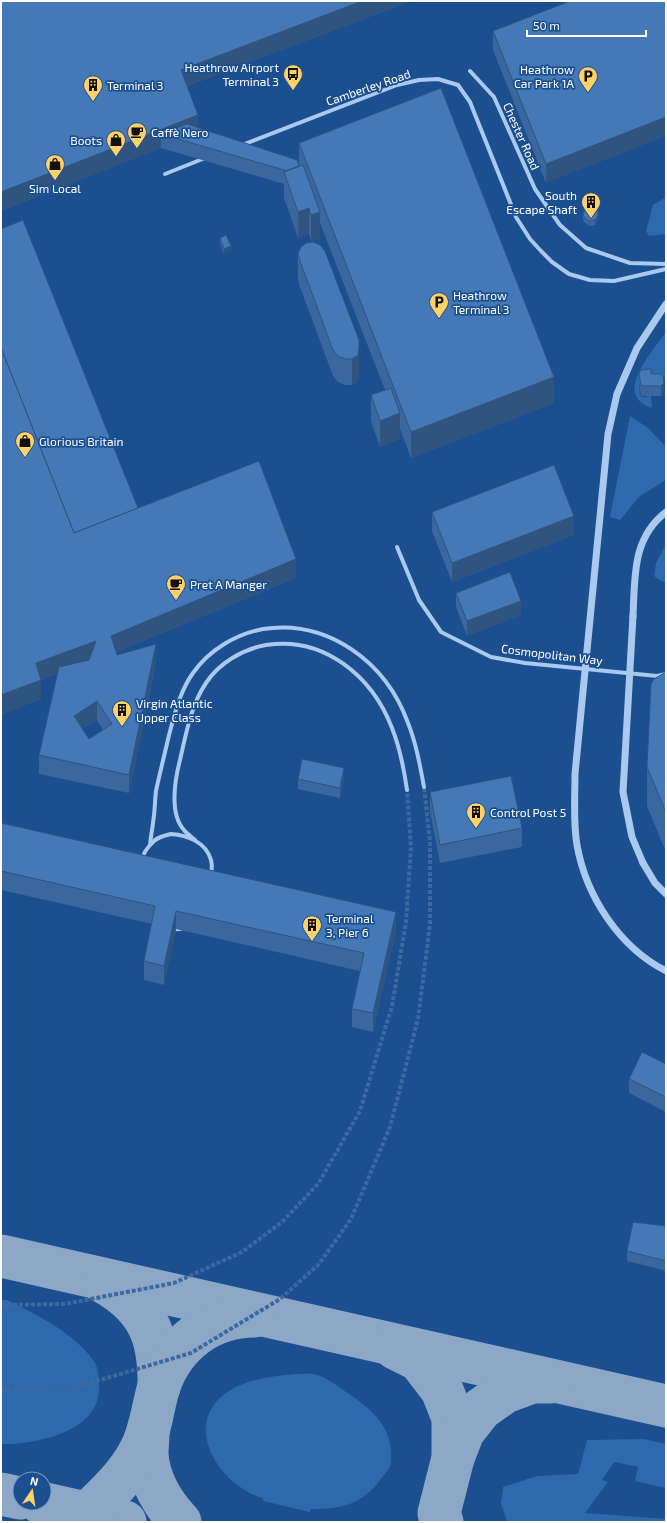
<svg xmlns="http://www.w3.org/2000/svg" width="667" height="1523" font-family="'Exo 2',sans-serif">
<style>
.green{fill:#2e69ad}
.lines{fill:none;stroke-linecap:round;stroke-linejoin:round}
.taxiway{stroke:#8da7c7;stroke-width:43}
.minor-tunnel{stroke:#3d69a0;stroke-width:4;stroke-dasharray:4 2;stroke-linecap:butt}
.minor{stroke:#a9c9ee;stroke-width:4}
.tertiary{stroke:#a9c9ee;stroke-width:7}
.tertiary-bridge{stroke:#a9c9ee;stroke-width:7}
.wall{fill:#3a679d;fill-rule:evenodd}
.shaded-wall{fill:#305480}
.building{fill:#4478b7;stroke:#305480;fill-rule:evenodd}
.labels{text-anchor:middle;dominant-baseline:central;stroke-width:3.5;stroke-linejoin:round;paint-order:stroke}
.poi-label{font-size:12px;fill:#fff;stroke:#1b4f8f;text-anchor:start}
.street-label{font-size:12px;fill:#fff;stroke:#1b4f8f}
</style>
<rect width="100%" height="100%" fill="#1b4f8f"/>
<g class="green">
<polygon points="663,199 666,199 666,234 649,236 646,231 653,205"/>
<path d="M666,332V377L641,380L639,382L640,395L643,397L651,396L652,408C612,395 652,352 666,332Z"/>
<polygon points="630,416 648,428 666,447 666,480 640,496 620,520 610,517"/>
<polygon points="666,544 666,582 661,581 654,576 656,563"/>
<path d="M1,1300H7C39,1316 73,1332 94,1361C99,1369 99,1379 99,1388C100,1432 34,1445 1,1444Z"/>
<path d="M296,1374C302,1374 309,1373 314,1374C325,1377 337,1385 346,1392C368,1406 391,1425 391,1453C391,1458 392,1463 389,1468C387,1472 383,1476 380,1480C362,1505 340,1509 311,1509L310,1512L263,1501V1498C221,1487 180,1426 226,1393C246,1379 272,1376 296,1374Z"/>
<polygon points="644,1439 666,1444 666,1488 635,1481 638,1467 614,1462 602,1480 608,1482 585,1513 666,1519 666,1522 507,1521 501,1504 503,1487 537,1476 578,1474 587,1440"/>
</g>
<g class="lines">
<g class="taxiway">
<polyline points="1,1256 666,1406"/>
<path d="M102,1281C148,1306 160,1337 159,1387"/>
<polyline points="395,1348 419,1360 442,1390 453,1418 453,1458 439,1513 442,1522"/>
<path d="M148,1433C148,1440 147,1448 147,1455C149,1480 163,1504 180,1522"/>
<polyline points="453,1458 463,1432 481,1409 505,1392 532,1382 551,1382"/>
<polyline points="1,1494 20,1498"/>
<polyline points="41,1503 125,1522"/>
<path d="M79,1522C99,1501 125,1480 139,1453C151,1432 152,1409 159,1386C174,1343 210,1316 255,1316"/>
</g>
<g class="minor-tunnel">
<polyline points="1,1305 65,1304 174,1283 242,1252 282,1222 318,1184 360,1111 392,1006 406,922 411,848 407,790"/>
<polyline points="1,1390 73,1388 191,1353 280,1299 319,1264 351,1219 390,1127 418,1019 430,924 430,842 424,787"/>
</g>
<g class="minor">
<polyline points="470,71 494,97 535,189 560,225 586,248 630,263 666,264"/>
<polyline points="242,145 397,85 419,80 438,79 458,85 470,102 516,217 530,239 541,251 552,262 569,274 590,280 614,281 666,269"/>
<polyline points="165,174 205,158"/>
<polyline points="397,547 419,600 441,632 491,657 525,663 657,676 666,674"/>
<path d="M171,834C187,835 206,842 211,860C214,870 209,881 207,890C204,902 201,917 190,925C174,935 155,926 145,913C131,897 136,860 150,845C155,838 163,836 171,834Z"/>
<path d="M195,840C192,837 187,834 184,830C169,814 175,779 180,760C186,734 191,705 206,683C219,663 243,649 266,645C324,636 372,676 392,728C400,748 404,769 407,790"/>
<path d="M150,845C151,835 153,825 154,815C155,807 155,799 156,791C160,772 165,753 169,735C175,713 180,691 193,673C209,650 236,634 263,629C328,619 386,662 408,723C416,743 420,765 424,787"/>
</g>
<g class="tertiary">
<polyline points="617,394 637,348 666,304"/>
<path d="M633,616C635,577 632,538 666,512"/>
<polyline points="643,863 655,883 666,894"/>
</g>
<g class="tertiary-bridge">
<path d="M617,394L608,434L575,774C575,797 573,822 577,845C586,896 619,947 666,971"/>
<polyline points="633,616 623,792 632,837 643,863"/>
</g>
</g>
<g class="wall">
<polygon points="1,1 406,1 406,3 187,86 198,128 299,165 299,143 554,403 411,458 400,429 400,439 380,447 371,421 371,395 385,390 320,223 320,238 311,241 309,234 298,238 284,198 284,184 161,148 1,211"/>
<polygon points="570,1 546,183 493,50 493,31"/>
<polygon points="583,214 598,221 595,225 589,226 584,222 583,219"/>
<path d="M1,229L138,508L296,578L116,652L117,655L156,663L129,793L39,774V755L57,674L41,680V699L1,714ZM97,720L103,730L89,739L82,729Z"/>
<polygon points="220,238 231,251 224,254 220,243"/>
<polygon points="298,253 359,373 358,381 352,385 345,385 338,382 333,376 300,287 298,279"/>
<polygon points="639,373 651,374 660,374 664,393 661,396 641,396 639,382"/>
<polygon points="432,512 574,535 452,582 432,531"/>
<polygon points="456,593 521,615 467,636 456,607"/>
<polygon points="666,672 666,852 647,806 647,767"/>
<polygon points="344,778 340,798 298,789 298,779"/>
<polygon points="430,792 522,828 522,847 440,863 430,811"/>
<polygon points="1,823 396,930 373,1032 352,1027 352,1009 360,971 176,929 164,985 144,980 144,961 152,924 1,890"/>
<polygon points="666,1064 666,1112 629,1093 629,1079"/>
<polygon points="666,1226 666,1271 627,1261 627,1251"/>
</g>
<g class="shaded-wall">
<polygon points="362,1 406,1 406,3 181,88 181,70"/>
<polygon points="198,115 198,134 161,134 161,148 1,211 1,192"/>
<polygon points="666,117 666,136 546,183 546,164"/>
<polygon points="309,208 309,234 298,238 298,212"/>
<polygon points="320,212 320,238 311,241 311,215"/>
<polygon points="598,216 598,221 595,225 595,220"/>
<polygon points="231,246 231,251 224,254 224,249"/>
<polygon points="359,347 359,373 358,381 352,385 352,359"/>
<polygon points="554,377 554,403 411,458 411,432"/>
<polygon points="664,383 664,393 661,396 661,386"/>
<polygon points="400,413 400,439 380,447 380,421"/>
<polygon points="574,516 574,535 452,582 452,563"/>
<polygon points="296,559 296,578 111,654 111,636"/>
<polygon points="521,601 521,615 467,636 467,621"/>
<polygon points="96,641 96,660 41,680 41,699 1,714 1,695 36,663"/>
<polygon points="156,644 156,663 129,793 129,775"/>
<polygon points="97,701 97,720 74,734 74,716"/>
<polygon points="344,768 344,778 340,798 340,788"/>
<polygon points="176,911 176,929 164,985 164,966"/>
<polygon points="396,912 396,930 373,1032 373,1013"/>
</g>
<g class="building">
<polygon points="1,1 362,1 181,70 198,115 1,192"/>
<polygon points="570,1 666,1 666,117 546,164 493,31"/>
<polygon points="441,88 554,377 411,432 299,143"/>
<polygon points="187,124 297,160 299,166 285,171 284,170 161,134"/>
<polygon points="303,165 320,212 311,215 309,208 298,212 284,172"/>
<polygon points="592,205 598,209 598,216 595,220 589,221 584,217 583,214 586,207"/>
<polygon points="23,220 138,508 74,533 1,348 1,229"/>
<polygon points="226,235 231,246 224,249 220,238"/>
<polygon points="313,242 320,245 325,251 359,340 359,347 358,355 352,359 345,359 338,356 333,350 300,261 298,253 301,247 306,243"/>
<path d="M1,348L74,533L259,461L296,559L111,636L117,655L156,644L129,775L39,755L59,667L89,660L96,641L36,663L41,680L1,695ZM97,701L112,724L89,739L74,716Z"/>
<polygon points="651,369 651,374 660,374 663,376 664,383 661,386 641,386 639,373 641,370"/>
<polygon points="391,388 400,413 380,421 371,395"/>
<polygon points="554,465 574,516 452,563 432,512"/>
<polygon points="510,572 521,601 467,621 456,593"/>
<polygon points="666,672 666,812 647,767 651,684 654,679"/>
<polygon points="302,759 344,768 340,788 298,779"/>
<polygon points="511,776 522,828 440,845 430,792"/>
<polygon points="1,823 396,912 373,1013 352,1009 364,953 176,911 164,966 144,961 155,906 1,871"/>
<polygon points="642,1052 666,1064 666,1097 629,1079"/>
<polygon points="633,1222 666,1226 666,1261 627,1251"/>
</g>
<defs>
<symbol id="bus-pin" viewBox="-11 -11 22 30"><path d="M0 17L-7.5 6A9.5 9.5 0 1 1 7.5 6Z" fill="#ffd166" stroke="#1b4f8f"/><path d="M-5-6H5V4H4V6H2V4H-2V6H-4V4H-5ZM-3.5-4V0h7V-4ZM-3.5 1.2v1.5H-2V1.2ZM2 1.2v1.5H3.5V1.2Z" fill="#111"/></symbol>
<symbol id="parking-pin" viewBox="-11 -11 22 30"><path d="M0 17L-7.5 6A9.5 9.5 0 1 1 7.5 6Z" fill="#ffd166" stroke="#1b4f8f"/><path d="M-3.5-5.5H1a3.5 3.5 0 0 1 0 7H-1V5.5H-3.5ZM-1-3.4V-.6H.8a1.4 1.4 0 0 0 0-2.8Z" fill="#111"/></symbol>
<symbol id="building-pin" viewBox="-11 -11 22 30"><path d="M0 17L-7.5 6A9.5 9.5 0 1 1 7.5 6Z" fill="#ffd166" stroke="#1b4f8f"/><path d="M-4-6H4V6H1V3H-1V6H-4ZM-2.5-4.3h1.7v1.8h-1.7ZM.8-4.3h1.7v1.8H.8ZM-2.5-1h1.7V.8h-1.7ZM.8-1h1.7V.8H.8Z" fill="#111"/></symbol>
<symbol id="cafe-pin" viewBox="-11 -11 22 30"><path d="M0 17L-7.5 6A9.5 9.5 0 1 1 7.5 6Z" fill="#ffd166" stroke="#1b4f8f"/><path d="M-5.5-4.5H6V0H3Q3 3.5 0 3.5H-2.5Q-5.5 3.5-5.5 0ZM3-3.2v2h1.7v-2ZM-6 4.5H4V6H-6Z" fill="#111"/></symbol>
<symbol id="shop-pin" viewBox="-11 -11 22 30"><path d="M0 17L-7.5 6A9.5 9.5 0 1 1 7.5 6Z" fill="#ffd166" stroke="#1b4f8f"/><path d="M-5-2.5h2.3a2.7 3.5 0 0 1 5.4 0H5L5.5 6h-11ZM-1.5-2.5h3a1.5 2.3 0 0 0-3 0Z" fill="#111"/></symbol>
</defs>
<g fill-rule="evenodd">
<use href="#bus-pin" x="282" y="63" width="22" height="30"/>
<use href="#parking-pin" x="577" y="65" width="22" height="30"/>
<use href="#building-pin" x="82" y="74" width="22" height="30"/>
<use href="#cafe-pin" x="126" y="121" width="22" height="30"/>
<use href="#shop-pin" x="105" y="129" width="22" height="30"/>
<use href="#shop-pin" x="44" y="153" width="22" height="30"/>
<use href="#building-pin" x="580" y="191" width="22" height="30"/>
<use href="#parking-pin" x="428" y="291" width="22" height="30"/>
<use href="#shop-pin" x="14" y="430" width="22" height="30"/>
<use href="#cafe-pin" x="165" y="573" width="22" height="30"/>
<use href="#building-pin" x="111" y="699" width="22" height="30"/>
<use href="#building-pin" x="465" y="801" width="22" height="30"/>
<use href="#building-pin" x="301" y="914" width="22" height="30"/>
</g>
<g class="labels">
<g class="poi-label">
<text x="279" y="67" text-anchor="end">Heathrow Airport<tspan x="279" dy="14">Terminal 3</tspan></text>
<text x="574" y="69" text-anchor="end">Heathrow<tspan x="574" dy="14">Car Park 1A</tspan></text>
<text x="107" y="85">Terminal 3</text>
<text x="151" y="132">Caffè Nero</text>
<text x="102" y="140" text-anchor="end">Boots</text>
<text x="55" y="188" text-anchor="middle">Sim Local</text>
<text x="577" y="195" text-anchor="end">South<tspan x="577" dy="14">Escape Shaft</tspan></text>
<text x="453" y="295">Heathrow<tspan x="453" dy="14">Terminal 3</tspan></text>
<text x="39" y="441">Glorious Britain</text>
<text x="190" y="584">Pret A Manger</text>
<text x="136" y="703">Virgin Atlantic<tspan x="136" dy="14">Upper Class</tspan></text>
<text x="490" y="812">Control Post 5</text>
<text x="326" y="918">Terminal<tspan x="326" dy="14">3, Pier 6</tspan></text>
</g>
<g class="street-label">
<text transform="translate(368 87) rotate(-19)">Camberley Road</text>
<text transform="translate(522 136) rotate(66)">Chester Road</text>
<text transform="translate(552 654) rotate(7)">Cosmopolitan Way</text>
</g>
</g>
<rect width="667" height="1523" fill="none" stroke="#ffffff" stroke-width="4"/>
<g transform="translate(32 1491) rotate(13)"><circle r="19" fill="#1b4f8f" stroke="#7695bc"/>
<path d="M0-3L7 15L0 10L-7 15Z" fill="#ffd166"/>
<text y="-6" font-size="11" font-weight="bold" text-anchor="middle" fill="#ffffff">N</text>
</g>
<path d="M527 30v6h119v-6" fill="none" stroke="#ffffff" stroke-width="2"/>
<text x="533" y="30" font-size="12" fill="#ffffff" stroke="#1b4f8f" stroke-width="3" paint-order="stroke">50 m</text>
</svg>
